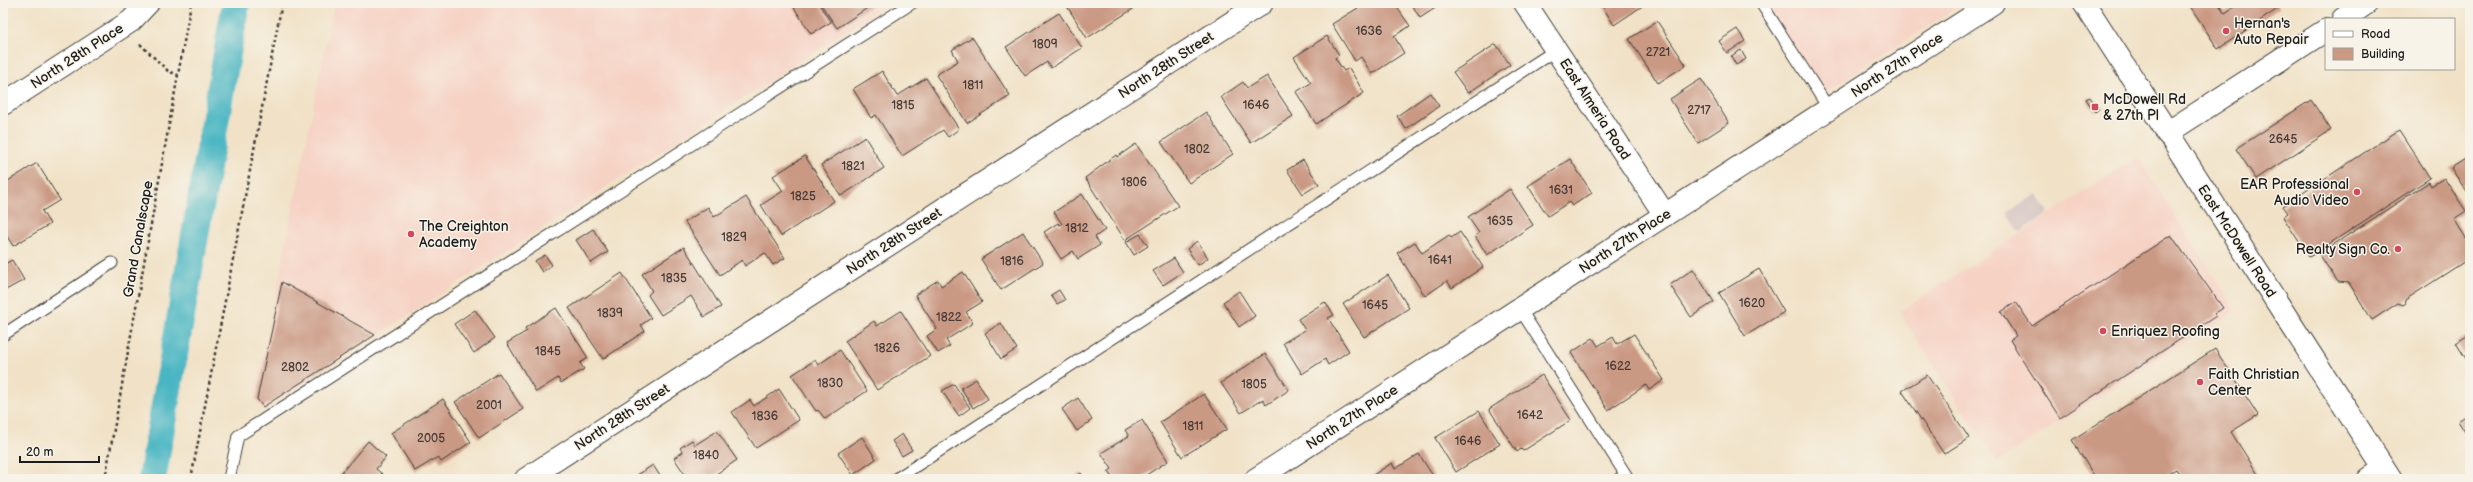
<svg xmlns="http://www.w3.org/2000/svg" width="2473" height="482" font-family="'Balsamiq Sans',sans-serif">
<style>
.built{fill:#f6d2c4}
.industrial{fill:#d1bfbe}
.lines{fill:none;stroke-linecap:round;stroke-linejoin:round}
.canal{stroke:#48b6c3;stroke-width:28}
.building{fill:#ca9984}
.service-casing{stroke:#3c3a36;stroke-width:13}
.minor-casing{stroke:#3c3a36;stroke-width:24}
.primary-casing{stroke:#3c3a36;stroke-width:24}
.path{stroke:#3c3a36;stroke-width:2.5;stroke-dasharray:3 3;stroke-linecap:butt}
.service{stroke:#fff;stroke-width:11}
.minor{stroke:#fff;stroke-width:22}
.primary{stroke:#fff;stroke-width:22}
.poi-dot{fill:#d1495b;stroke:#f7f3e8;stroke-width:1.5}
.labels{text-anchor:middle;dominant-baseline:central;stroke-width:3;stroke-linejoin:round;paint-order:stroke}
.number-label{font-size:12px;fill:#483b36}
.poi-label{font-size:14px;fill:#1c1c1c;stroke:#f7f3e8;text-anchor:start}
.street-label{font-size:14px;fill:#1c1c1c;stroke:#f7f3e8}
</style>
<rect width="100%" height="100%" fill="#f7f3e8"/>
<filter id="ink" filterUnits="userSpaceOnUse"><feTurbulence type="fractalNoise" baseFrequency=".025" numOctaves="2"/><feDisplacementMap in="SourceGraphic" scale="8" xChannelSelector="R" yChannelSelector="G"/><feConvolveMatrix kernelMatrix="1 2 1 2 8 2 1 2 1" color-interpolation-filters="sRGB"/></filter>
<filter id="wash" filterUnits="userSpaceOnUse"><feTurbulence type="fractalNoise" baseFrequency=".012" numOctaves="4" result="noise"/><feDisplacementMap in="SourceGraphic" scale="16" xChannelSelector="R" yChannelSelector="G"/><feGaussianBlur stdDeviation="0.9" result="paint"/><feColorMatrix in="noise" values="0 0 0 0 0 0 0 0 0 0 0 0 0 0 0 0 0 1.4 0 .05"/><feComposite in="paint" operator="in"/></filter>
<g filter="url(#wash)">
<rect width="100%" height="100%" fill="#f1e2c7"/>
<g class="built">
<polygon points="334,3 890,3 262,410 255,398"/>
<polygon points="1764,3 1964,3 1823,94"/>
<polygon points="2137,157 2236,310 1997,462 1899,312"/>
</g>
<polygon class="industrial" points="2037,194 2049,213 2020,232 2007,213"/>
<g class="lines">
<polyline class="canal" points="152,479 236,3"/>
</g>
<g id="blocks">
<g class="building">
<polygon points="791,3 818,3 831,22 811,34"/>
<polygon points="820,3 875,3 837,28"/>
<polygon points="1065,3 1129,3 1133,9 1087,38"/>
<polygon points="1366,3 1394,3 1410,26 1394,36 1404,53 1372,74 1361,57 1355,61 1332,24"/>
<polygon points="1411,3 1443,3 1420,18"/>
<polygon points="1603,3 1647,3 1614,25 1601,4"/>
<polygon points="2195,3 2218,3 2225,13 2241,3 2276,3 2279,8 2218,49 2190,6"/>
<polygon points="1059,13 1082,48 1051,68 1047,62 1025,76 1006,47"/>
<polygon points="1657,21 1686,65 1658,83 1629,39"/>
<polygon points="1737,29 1745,41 1727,53 1719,41"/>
<polygon points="1327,36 1339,55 1335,58 1344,71 1349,68 1364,93 1316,124 1296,92 1311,83 1294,57"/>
<polygon points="972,37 1010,96 967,123 936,75 958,61 952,50"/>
<polygon points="1496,44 1510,65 1468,93 1453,72"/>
<polygon points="1741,50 1746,59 1736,65 1731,56"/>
<polygon points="882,71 897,96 926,78 959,129 948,137 943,130 902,156 876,115 871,118 853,89"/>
<polygon points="1267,76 1293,116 1251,143 1221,97 1243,82 1247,88"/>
<polygon points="1701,79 1729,123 1698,143 1670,99"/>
<polygon points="1430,93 1439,106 1406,129 1397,116"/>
<polygon points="2090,97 2099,109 2095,112 2086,99"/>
<polygon points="2311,100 2331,130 2256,179 2236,149"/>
<polygon points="1206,112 1233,154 1189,183 1161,142"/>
<polygon points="2399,130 2430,178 2309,257 2283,217 2288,213 2283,206"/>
<polygon points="865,137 884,168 841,196 821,165"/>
<polygon points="1136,144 1178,206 1125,240 1085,178 1116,155 1117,157"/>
<polygon points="805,156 834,201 781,236 761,205 783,191 773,176"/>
<polygon points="2470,156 2470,197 2451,168"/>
<polygon points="1570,159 1592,193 1572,206 1569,202 1548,216 1528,186"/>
<polygon points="1303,160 1319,184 1303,194 1287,170"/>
<polygon points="37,163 60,200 42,211 50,224 13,246 3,230 3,184"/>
<polygon points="2444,178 2466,211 2454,219 2470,244 2470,258 2405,300 2406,303 2403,305 2398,303 2372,320 2349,283 2338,282 2319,254 2429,182 2431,186"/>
<polygon points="1510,189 1533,225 1487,255 1475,236 1479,233 1468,217"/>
<polygon points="1082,194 1105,230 1095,237 1100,245 1078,259 1073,251 1061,259 1044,232 1058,223 1060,225 1062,224 1054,212"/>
<polygon points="746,197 785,258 773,265 765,253 745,266 742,260 720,275 685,222 708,207 714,217"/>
<polygon points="593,229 608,252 591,263 576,240"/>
<polygon points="1023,232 1043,263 1001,290 981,259"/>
<polygon points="1460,232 1483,267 1452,288 1447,281 1425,296 1397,253 1415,242 1422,253 1449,235 1451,238"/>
<polygon points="1140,234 1148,246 1134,255 1126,242"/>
<polygon points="2171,235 2223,308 2214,314 2216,316 2060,418 2010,340 2016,336 2001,312 2016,302 2032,326"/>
<polygon points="1197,241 1208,258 1198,265 1187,249"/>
<polygon points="684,247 721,307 704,317 691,296 661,315 648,295 652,291 642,274"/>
<polygon points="545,255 552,265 542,272 535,261"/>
<polygon points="1174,258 1183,272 1163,285 1153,271"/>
<polygon points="12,260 24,280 4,291 3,265"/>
<polygon points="1693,269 1714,302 1691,317 1670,285"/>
<polygon points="1759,269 1784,312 1745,336 1719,293"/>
<polygon points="963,272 982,302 966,312 973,323 946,340 950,346 938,353 927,336 937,329 915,295 938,280 941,286"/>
<polygon points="622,273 651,318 641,325 645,331 603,359 569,308"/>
<polygon points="1388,275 1409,308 1364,337 1343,304"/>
<polygon points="282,282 375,335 263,407 257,399"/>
<polygon points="1059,290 1065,300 1057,304 1051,295"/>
<polygon points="1239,291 1255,316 1239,327 1223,302"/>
<polygon points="1325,302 1334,315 1328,318 1349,351 1328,365 1325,359 1302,374 1283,343 1305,330 1298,319"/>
<polygon points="556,308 588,358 580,363 584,369 561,383 558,378 536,392 507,343 527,331 525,328"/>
<polygon points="475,310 495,338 474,353 454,324"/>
<polygon points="901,311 930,356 877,390 845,341 874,321 877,326"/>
<polygon points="1001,323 1017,349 1001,359 985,333"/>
<polygon points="1634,334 1664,380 1649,390 1646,385 1608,410 1571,353 1593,338 1598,346 1613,337 1617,344"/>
<polygon points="2470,334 2470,365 2456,343"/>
<polygon points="2215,349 2258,415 2231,432 2261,479 2183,479 2176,469 2160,479 2096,479 2072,440"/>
<polygon points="840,350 867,391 825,419 818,410 816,411 792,375 815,360 818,365"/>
<polygon points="1265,354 1289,390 1266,405 1263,399 1241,413 1221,383"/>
<polygon points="499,373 523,409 479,438 455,402"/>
<polygon points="1542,375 1571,420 1523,451 1521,449 1517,452 1489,409"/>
<polygon points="1927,375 1969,438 1944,454 1902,391"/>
<polygon points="976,379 988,399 973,408 961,388"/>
<polygon points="954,384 970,408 959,416 942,391"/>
<polygon points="779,389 799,420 756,448 732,412 750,400 754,406"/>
<polygon points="1204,394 1227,429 1182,457 1160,422"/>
<polygon points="1078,398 1092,420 1077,431 1062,409"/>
<polygon points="443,399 471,442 441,462 438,457 415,471 391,433"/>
<polygon points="1479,411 1500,444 1456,472 1435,438"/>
<polygon points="2470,413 2470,440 2458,421"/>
<polygon points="1142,420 1168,461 1140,479 1113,479 1108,472 1112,469 1101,453 1129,436 1125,430"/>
<polygon points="717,431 737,460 709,479 688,479 674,458 683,452 680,448 692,440 695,445"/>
<polygon points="902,434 912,450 902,456 892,441"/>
<polygon points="862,437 876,459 853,475 838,453"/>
<polygon points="368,441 386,457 376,469 388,479 336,479"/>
<polygon points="1419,454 1435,479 1367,479 1392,463 1395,469"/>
<polygon points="653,465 662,479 631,479"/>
<polygon points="1081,473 1085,479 1072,479"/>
</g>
</g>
</g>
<g filter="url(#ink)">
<use href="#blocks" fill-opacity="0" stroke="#3c3a36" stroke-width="1"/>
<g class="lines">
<defs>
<g id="service">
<polyline points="1761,3 1829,109"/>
<polyline points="1520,309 1626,475 1619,479"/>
<polyline points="3,335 112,263"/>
<polyline points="229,479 238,436 912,3"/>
<polyline points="896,479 1556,50"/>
</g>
<g id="minor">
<polyline points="1525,3 1665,215"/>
<polyline points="2343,19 2367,3"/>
<polyline points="3,104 131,21 148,3"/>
<polyline points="2167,133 2326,30"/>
<polyline points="526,479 1262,3"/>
<polyline points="1256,479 1993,3"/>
<polyline points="2369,479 2384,469"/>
</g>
<polyline id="primary" points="2084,3 2391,479"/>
</defs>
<use href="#service" class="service-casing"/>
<use href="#minor" class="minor-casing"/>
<use href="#primary" class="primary-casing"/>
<g class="path">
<polyline points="140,44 168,71 178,75"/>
<polyline points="105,479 191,3"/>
<polyline points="191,479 282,3"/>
</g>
<use href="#service" class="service"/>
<use href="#minor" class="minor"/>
<use href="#primary" class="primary"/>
</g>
</g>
<g class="poi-dot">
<circle cx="2226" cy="31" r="4"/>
<rect x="2091" y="103" width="8" height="8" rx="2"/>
<circle cx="2357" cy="192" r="4"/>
<circle cx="411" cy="234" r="4"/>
<circle cx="2398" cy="249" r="4"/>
<circle cx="2103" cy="331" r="4"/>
<circle cx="2200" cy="382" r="4"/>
</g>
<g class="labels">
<g class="number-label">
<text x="1369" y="31">1636</text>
<text x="1045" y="44">1809</text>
<text x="1658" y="52">2721</text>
<text x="973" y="85">1811</text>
<text x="903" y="105">1815</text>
<text x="1256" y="105">1646</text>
<text x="1699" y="110">2717</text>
<text x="2283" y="139">2645</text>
<text x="1197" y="149">1802</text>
<text x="853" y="166">1821</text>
<text x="1134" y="182">1806</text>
<text x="1561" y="190">1631</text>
<text x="803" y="196">1825</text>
<text x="1500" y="221">1635</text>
<text x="1077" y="228">1812</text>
<text x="734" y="237">1829</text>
<text x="1440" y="260">1641</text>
<text x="1012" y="261">1816</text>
<text x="674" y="278">1835</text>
<text x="1752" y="303">1620</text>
<text x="1375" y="305">1645</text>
<text x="610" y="313">1839</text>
<text x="949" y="317">1822</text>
<text x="887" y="348">1826</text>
<text x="548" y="351">1845</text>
<text x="1618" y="366">1622</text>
<text x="295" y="367">2802</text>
<text x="830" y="383">1830</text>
<text x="1254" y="384">1805</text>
<text x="489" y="405">2001</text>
<text x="1530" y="415">1642</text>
<text x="765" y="416">1836</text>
<text x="1193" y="426">1811</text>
<text x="431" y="438">2005</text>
<text x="1468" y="441">1646</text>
<text x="706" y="455">1840</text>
</g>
<g class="poi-label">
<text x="2234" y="23">Hernan's<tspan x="2234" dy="16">Auto Repair</tspan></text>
<text x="2103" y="99">McDowell Rd<tspan x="2103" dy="16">&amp; 27th Pl</tspan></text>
<text x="2349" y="184" text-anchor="end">EAR Professional<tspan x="2349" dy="16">Audio Video</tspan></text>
<text x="419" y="226">The Creighton<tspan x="419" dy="16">Academy</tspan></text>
<text x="2390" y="249" text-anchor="end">Realty Sign Co.</text>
<text x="2111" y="331">Enriquez Roofing</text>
<text x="2208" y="374">Faith Christian<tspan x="2208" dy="16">Center</tspan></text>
</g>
<g class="street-label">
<text transform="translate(77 56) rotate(-33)">North 28th Place</text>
<text transform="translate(1166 65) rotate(-33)">North 28th Street</text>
<text transform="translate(1897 65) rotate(-33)">North 27th Place</text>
<text transform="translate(1595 109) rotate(57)">East Almeria Road</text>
<text transform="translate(138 239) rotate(-80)">Grand Canalscape</text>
<text transform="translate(894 241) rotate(-33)">North 28th Street</text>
<text transform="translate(1625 241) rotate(-33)">North 27th Place</text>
<text transform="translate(2237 241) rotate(57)">East McDowell Road</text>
<text transform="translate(622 417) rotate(-33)">North 28th Street</text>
<text transform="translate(1352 417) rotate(-33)">North 27th Place</text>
</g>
</g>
<rect width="2473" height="482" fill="none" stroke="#f7f3e8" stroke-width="16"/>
<rect x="2325" y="18" width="130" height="52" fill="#f7f3e8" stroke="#9f9d96"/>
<rect x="2333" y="31" width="20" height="6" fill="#ffffff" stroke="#9f9d96"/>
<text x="2361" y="38" font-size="12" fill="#1c1c1c">Road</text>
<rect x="2333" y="48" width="20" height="12" fill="#ca9984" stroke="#9f9d96"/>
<text x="2361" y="58" font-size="12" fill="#1c1c1c">Building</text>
<path d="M20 456v6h79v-6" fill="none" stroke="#1c1c1c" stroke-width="2"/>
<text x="26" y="456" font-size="12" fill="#1c1c1c" stroke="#f7f3e8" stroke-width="3" paint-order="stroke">20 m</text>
</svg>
